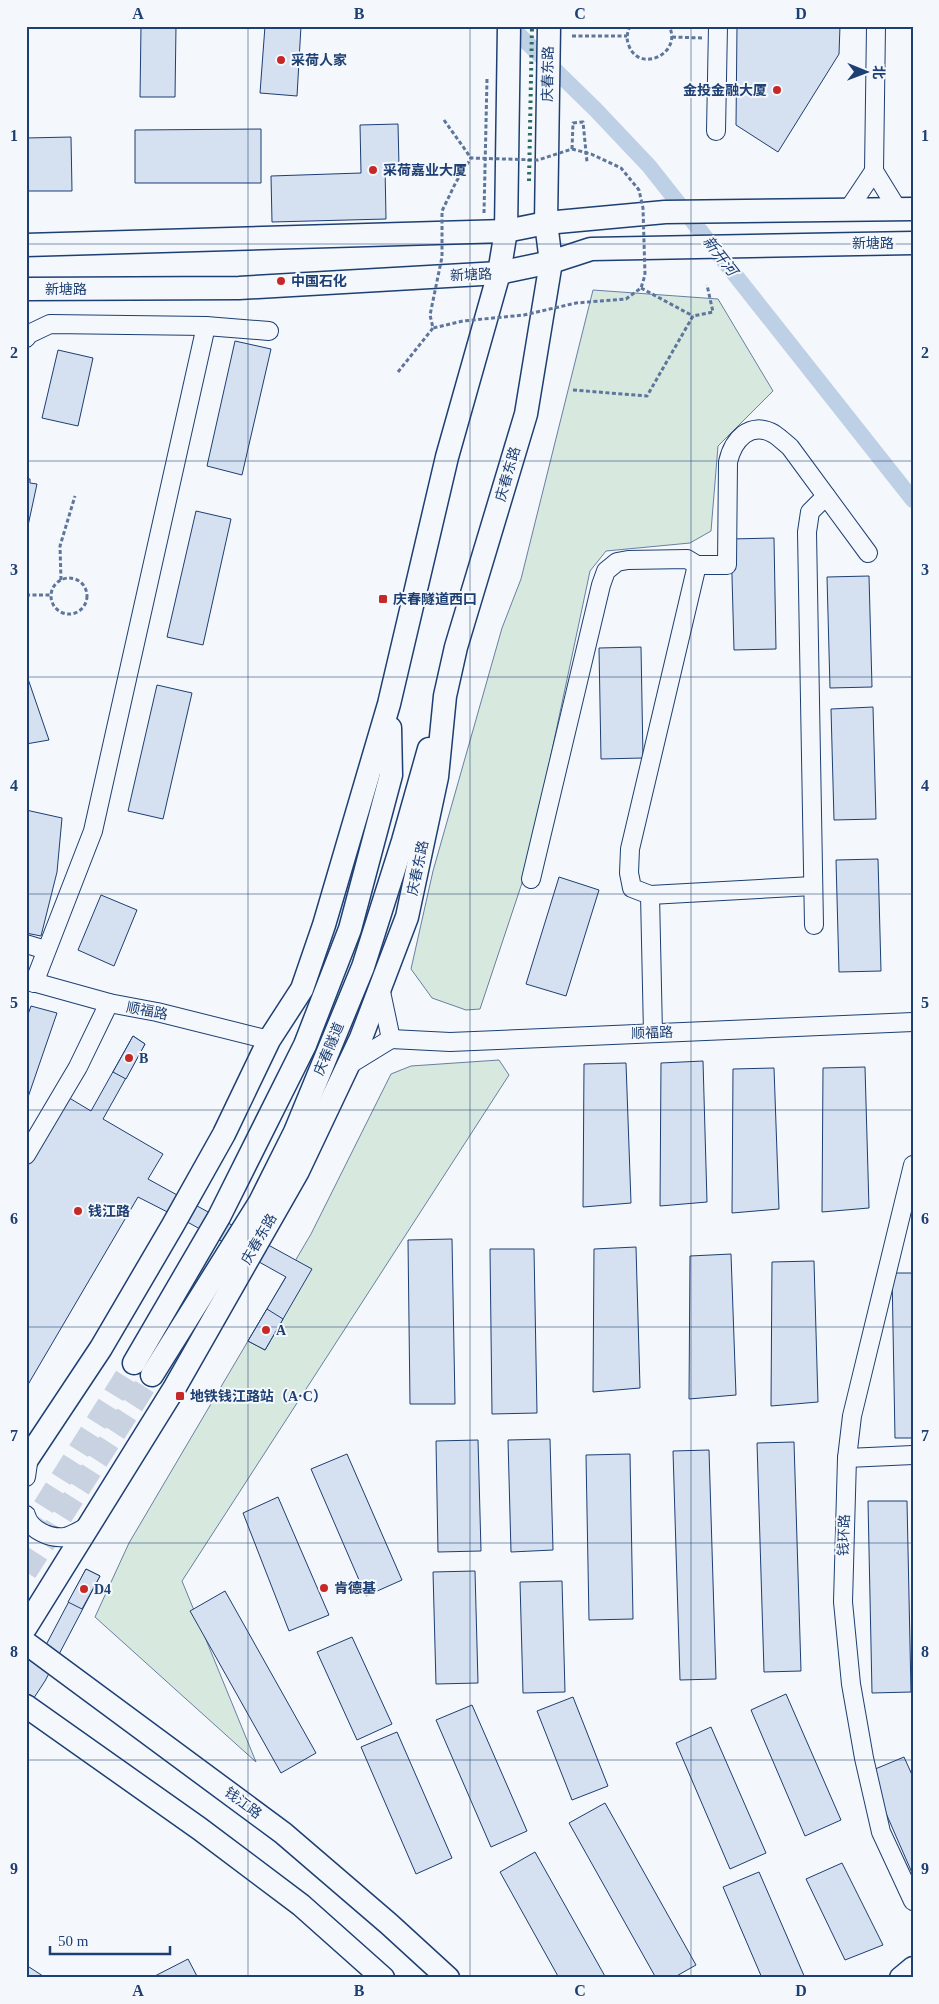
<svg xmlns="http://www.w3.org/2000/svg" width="939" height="2004" font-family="'Times New Roman','Noto Sans SC',serif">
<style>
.green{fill:#d7e8df;stroke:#687fa3}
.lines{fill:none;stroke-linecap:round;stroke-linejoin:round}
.canal{stroke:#bed0e5;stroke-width:16}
.building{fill:#d5e0f0;stroke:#1d3f73}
.major-tunnel{stroke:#c9d2e0;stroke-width:22;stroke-dasharray:22 11;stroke-linecap:butt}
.minor-casing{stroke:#1d3f73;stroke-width:20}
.major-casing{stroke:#1d3f73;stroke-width:25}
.path{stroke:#5e769c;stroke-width:3;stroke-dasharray:4 2.5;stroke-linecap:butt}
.minor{stroke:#f4f7fb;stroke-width:18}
.major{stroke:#f4f7fb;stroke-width:22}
.path-bridge{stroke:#5e769c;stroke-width:3;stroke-dasharray:4 2.5;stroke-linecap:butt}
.hedge{stroke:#2c6c60;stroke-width:4;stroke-dasharray:2.5 4;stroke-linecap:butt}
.grid{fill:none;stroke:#1d3f73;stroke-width:1;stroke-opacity:0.55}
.poi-dot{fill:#c62828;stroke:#f4f7fb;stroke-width:2}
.labels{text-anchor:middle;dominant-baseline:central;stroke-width:4;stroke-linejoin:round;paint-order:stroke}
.poi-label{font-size:14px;font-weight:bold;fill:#1d3f73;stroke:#f4f7fb;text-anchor:start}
.street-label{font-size:14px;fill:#1d3f73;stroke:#f4f7fb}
.water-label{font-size:15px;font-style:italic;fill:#1d3f73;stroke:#f4f7fb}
.neatline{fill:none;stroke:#1d3f73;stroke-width:2}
.grid-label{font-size:16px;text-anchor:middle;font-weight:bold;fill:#1d3f73}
</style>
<rect width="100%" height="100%" fill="#f4f7fb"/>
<g class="green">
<polygon points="593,290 718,299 773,391 718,446 711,531 690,543 606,551 590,571 527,868 480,1009 466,1010 432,998 411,969 433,871 502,628 521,579"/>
<polygon points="499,1060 509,1075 182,1581 256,1762 95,1617 129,1543 311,1234 391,1074 411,1066"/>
</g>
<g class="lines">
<polyline class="canal" points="510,26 595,109 649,166 913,500"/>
</g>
<g class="building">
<polygon points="26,26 28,26 27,98 26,98"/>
<polygon points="141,26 176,26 175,97 140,97"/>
<polygon points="265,26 301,26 297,96 260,93"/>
<polygon points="737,26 840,26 839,54 778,152 736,125"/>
<polygon points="398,124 399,166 385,166 386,219 272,222 271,176 361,173 360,125"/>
<polygon points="261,129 261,183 135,183 135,130"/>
<polygon points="71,137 72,191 26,191 26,138"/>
<polygon points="235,341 271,349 242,475 207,466"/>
<polygon points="58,350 93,358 78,426 42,418"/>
<polygon points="26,478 30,479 30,483 37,484 26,535"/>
<polygon points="196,511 231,519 203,645 167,637"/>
<polygon points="774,538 776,649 734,650 731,539"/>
<polygon points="869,576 872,687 830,688 827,577"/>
<polygon points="641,647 643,758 601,759 599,648"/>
<polygon points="26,673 49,740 26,744"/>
<polygon points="157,685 192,693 163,819 128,811"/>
<polygon points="873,707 876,819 834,820 831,709"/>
<polygon points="26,810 62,818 57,872 41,936 26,933"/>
<polygon points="878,859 881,971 839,972 836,860"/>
<polygon points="559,877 599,890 566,996 526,984"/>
<polygon points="101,895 137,910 114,966 78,950"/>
<polygon points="31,1006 57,1013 26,1103 26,1020"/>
<polygon points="133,1036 145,1044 103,1119 163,1154 148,1179 312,1269 265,1350 248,1341 286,1277 191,1224 138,1197 26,1388 26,1165 66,1096 91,1111"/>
<polygon points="133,1036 145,1044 126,1079 113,1072"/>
<polygon points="703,1061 707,1202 660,1206 661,1063"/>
<polygon points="626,1063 631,1203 583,1207 584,1064"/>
<polygon points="865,1067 869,1208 822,1212 823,1068"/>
<polygon points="774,1068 779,1209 732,1213 733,1069"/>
<polygon points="452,1239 455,1404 410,1404 408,1240"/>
<polygon points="636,1247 640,1388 593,1392 594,1249"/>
<polygon points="490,1249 534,1249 537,1413 492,1414"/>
<polygon points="731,1254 736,1395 689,1399 690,1256"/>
<polygon points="814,1261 818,1402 771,1406 772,1262"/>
<polygon points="892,1273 913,1273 913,1438 895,1438"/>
<polygon points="267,1309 283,1319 265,1350 248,1341"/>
<polygon points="550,1439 553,1550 511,1552 508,1440"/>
<polygon points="478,1440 481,1551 438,1552 436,1441"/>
<polygon points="794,1442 801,1671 764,1672 757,1443"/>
<polygon points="709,1450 716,1679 680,1680 673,1451"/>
<polygon points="347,1454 402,1580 366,1596 311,1469"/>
<polygon points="630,1454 633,1619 589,1620 586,1455"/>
<polygon points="278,1497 329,1615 289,1631 243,1513"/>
<polygon points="868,1501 907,1501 911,1692 872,1693"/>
<polygon points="86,1569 100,1576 45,1681 26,1710 26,1655 37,1662"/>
<polygon points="86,1569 100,1576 82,1609 68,1602"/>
<polygon points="475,1571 478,1683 436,1684 433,1572"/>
<polygon points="562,1581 565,1692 523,1693 520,1582"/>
<polygon points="225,1591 316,1753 281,1773 190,1611"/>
<polygon points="352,1637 392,1724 357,1740 317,1652"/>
<polygon points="786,1694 841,1820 805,1836 751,1710"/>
<polygon points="573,1697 608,1786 572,1800 537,1711"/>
<polygon points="472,1705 527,1831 491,1847 436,1720"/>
<polygon points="711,1727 766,1853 730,1869 676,1743"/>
<polygon points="397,1732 452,1858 416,1874 361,1747"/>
<polygon points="904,1757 913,1777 913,1875 868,1772"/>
<polygon points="605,1803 696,1965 673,1978 656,1978 569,1823"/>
<polygon points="535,1852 606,1978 559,1978 500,1872"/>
<polygon points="842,1863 883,1945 845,1960 806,1879"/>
<polygon points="759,1872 805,1978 762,1978 723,1887"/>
<polygon points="188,1959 198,1978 153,1978 153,1977"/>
<polygon points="26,1965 46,1978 26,1978"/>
</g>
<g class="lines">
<g class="major-tunnel">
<polyline points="26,1535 134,1363"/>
<polyline points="26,1572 152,1375"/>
</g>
<defs>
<g id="minor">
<polyline points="876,26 874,171 898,210"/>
<polyline points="716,131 718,26"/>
<polyline points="848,210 874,171"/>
<polyline points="26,338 29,334 50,324 206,326 269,331"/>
<polyline points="531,879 601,585 606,571 617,562 628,560 687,559 697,565"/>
<path d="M813,886L650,895L632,888L629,873L630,849L697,565H727L728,462C733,440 750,420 774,434C780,438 785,443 790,447L868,553"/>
<polyline points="650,895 653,1033"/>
<polyline points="814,925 807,532 810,512 826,496"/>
<polyline points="26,944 46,950"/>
<polyline points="26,980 109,1003 157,1012 269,1040"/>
<polyline points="34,983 93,831 206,326"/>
<polyline points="380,987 391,1039"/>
<polyline points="391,1039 450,1042 913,1022"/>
<polyline points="347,1066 391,1039"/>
<polyline points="26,1155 78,1067 109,1003"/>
<polyline points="913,1165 852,1416 847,1458 843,1602 851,1684 864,1758 881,1832 913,1901"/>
<polyline points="847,1458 913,1455"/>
<polyline points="26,1477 29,1456"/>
<path d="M26,1515C30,1530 50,1539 65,1537C74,1535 83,1528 91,1525"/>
</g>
<g id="major">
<polyline points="26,245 506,231 546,223 665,212 913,209"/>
<polyline points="26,289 239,288 499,273 551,262 591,249 913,243"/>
<polyline points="134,1363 219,1217 305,1045 350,929 391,775 390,728"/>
<polyline points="152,1375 260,1202 295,1132 363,967 403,841 429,749"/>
<polyline points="26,1461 101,1348 173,1225 224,1134 269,1040 302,989 324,925 389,704 447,457 499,273 506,231 509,26"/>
<polyline points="26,1627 175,1387 298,1171 361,1038 407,917 437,777 445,696 456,647 526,414 551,262 546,223 549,26"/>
<polyline points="26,1643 283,1833 389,1924 448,1978"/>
<polyline points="26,1706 200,1829 301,1905 383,1978"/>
<polyline points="901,1978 913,1968"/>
</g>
</defs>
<use href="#minor" class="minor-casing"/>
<use href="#major" class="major-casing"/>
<g class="path">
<path d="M630,26C627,33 626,39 629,46C640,74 683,53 669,26"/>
<polyline points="572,36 627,36"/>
<polyline points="672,37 702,38"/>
<polyline points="444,120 471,158"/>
<polyline points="572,149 573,123 583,122 587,162"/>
<polyline points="484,213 487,79"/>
<polyline points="641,288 693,316"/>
<polyline points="398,372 433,328"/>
<polyline points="573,390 647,396 693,316 713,312 707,285"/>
<circle cx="69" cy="596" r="18"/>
<polyline points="61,580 60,546 75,496"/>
<polyline points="26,595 51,595"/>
</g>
<use href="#minor" class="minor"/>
<use href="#major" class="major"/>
<polygon class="path-bridge" points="572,149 591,154 621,168 639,190 643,208 645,275 641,288 626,299 576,303 524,315 463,321 433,328 430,315 442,257 442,211 456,182 471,158 538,160"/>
<polyline class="hedge" points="529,181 532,26"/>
</g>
<path class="grid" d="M248,26V1978M470,26V1978M691,26V1978M26,244H913M26,461H913M26,677H913M26,894H913M26,1110H913M26,1327H913M26,1543H913M26,1760H913"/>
<g class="poi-dot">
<circle cx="281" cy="60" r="5"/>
<circle cx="777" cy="90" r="5"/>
<circle cx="373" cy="170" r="5"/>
<circle cx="281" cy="281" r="5"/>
<rect x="378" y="594" width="10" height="10" rx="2.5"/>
<circle cx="129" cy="1058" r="5"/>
<circle cx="78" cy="1211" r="5"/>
<circle cx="266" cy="1330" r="5"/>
<rect x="175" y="1391" width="10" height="10" rx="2.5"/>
<circle cx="324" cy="1588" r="5"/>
<circle cx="84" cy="1589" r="5"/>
</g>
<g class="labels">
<g class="poi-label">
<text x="291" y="60">采荷人家</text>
<text x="767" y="90" text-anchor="end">金投金融大厦</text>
<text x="383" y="170">采荷嘉业大厦</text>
<text x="291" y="281">中国石化</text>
<text x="393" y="599">庆春隧道西口</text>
<text x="139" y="1058">B</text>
<text x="88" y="1211">钱江路</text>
<text x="276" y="1330">A</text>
<text x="190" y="1396">地铁钱江路站（A·C）</text>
<text x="334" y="1588">肯德基</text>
<text x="94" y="1589">D4</text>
</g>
<g class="street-label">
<text transform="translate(548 74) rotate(-89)">庆春东路</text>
<text x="873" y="243">新塘路</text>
<text transform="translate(471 275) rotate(-3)">新塘路</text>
<text x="66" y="289">新塘路</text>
<text transform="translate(508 474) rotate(-74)">庆春东路</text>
<text transform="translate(418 868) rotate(-78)">庆春东路</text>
<text transform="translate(147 1011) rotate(11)">顺福路</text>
<text transform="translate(652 1033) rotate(-2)">顺福路</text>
<text transform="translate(329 1049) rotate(-67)">庆春隧道</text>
<text transform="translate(259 1239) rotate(-60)">庆春东路</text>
<text transform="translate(844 1535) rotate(-88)">钱环路</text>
<text transform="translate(243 1803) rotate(37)">钱江路</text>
</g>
<g class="water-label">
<text transform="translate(720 256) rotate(52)">新开河</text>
</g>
</g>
<rect width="939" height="2004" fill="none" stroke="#f4f7fb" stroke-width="55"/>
<g transform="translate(866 72) rotate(91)" stroke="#f4f7fb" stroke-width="4" paint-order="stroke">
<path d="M0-4L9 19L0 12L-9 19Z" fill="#1d3f73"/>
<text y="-8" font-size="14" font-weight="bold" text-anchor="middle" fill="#1d3f73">北</text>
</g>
<path d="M50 1946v8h120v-8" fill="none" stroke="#1d3f73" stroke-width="2.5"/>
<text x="58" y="1946" font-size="15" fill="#1d3f73" stroke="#f4f7fb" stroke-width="4" paint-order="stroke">50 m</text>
<rect x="28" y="28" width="884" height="1948" class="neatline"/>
<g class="grid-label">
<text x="138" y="19">A</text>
<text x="359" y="19">B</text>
<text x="580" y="19">C</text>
<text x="801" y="19">D</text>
<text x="14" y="141">1</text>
<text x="925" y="141">1</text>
<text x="14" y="358">2</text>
<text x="925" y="358">2</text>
<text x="14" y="575">3</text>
<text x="925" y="575">3</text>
<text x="14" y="791">4</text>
<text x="925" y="791">4</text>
<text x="14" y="1008">5</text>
<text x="925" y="1008">5</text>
<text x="14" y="1224">6</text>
<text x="925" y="1224">6</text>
<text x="14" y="1441">7</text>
<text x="925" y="1441">7</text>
<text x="14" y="1657">8</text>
<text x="925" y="1657">8</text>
<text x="14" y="1874">9</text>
<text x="925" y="1874">9</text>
<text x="138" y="1996">A</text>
<text x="359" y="1996">B</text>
<text x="580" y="1996">C</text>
<text x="801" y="1996">D</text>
</g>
</svg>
